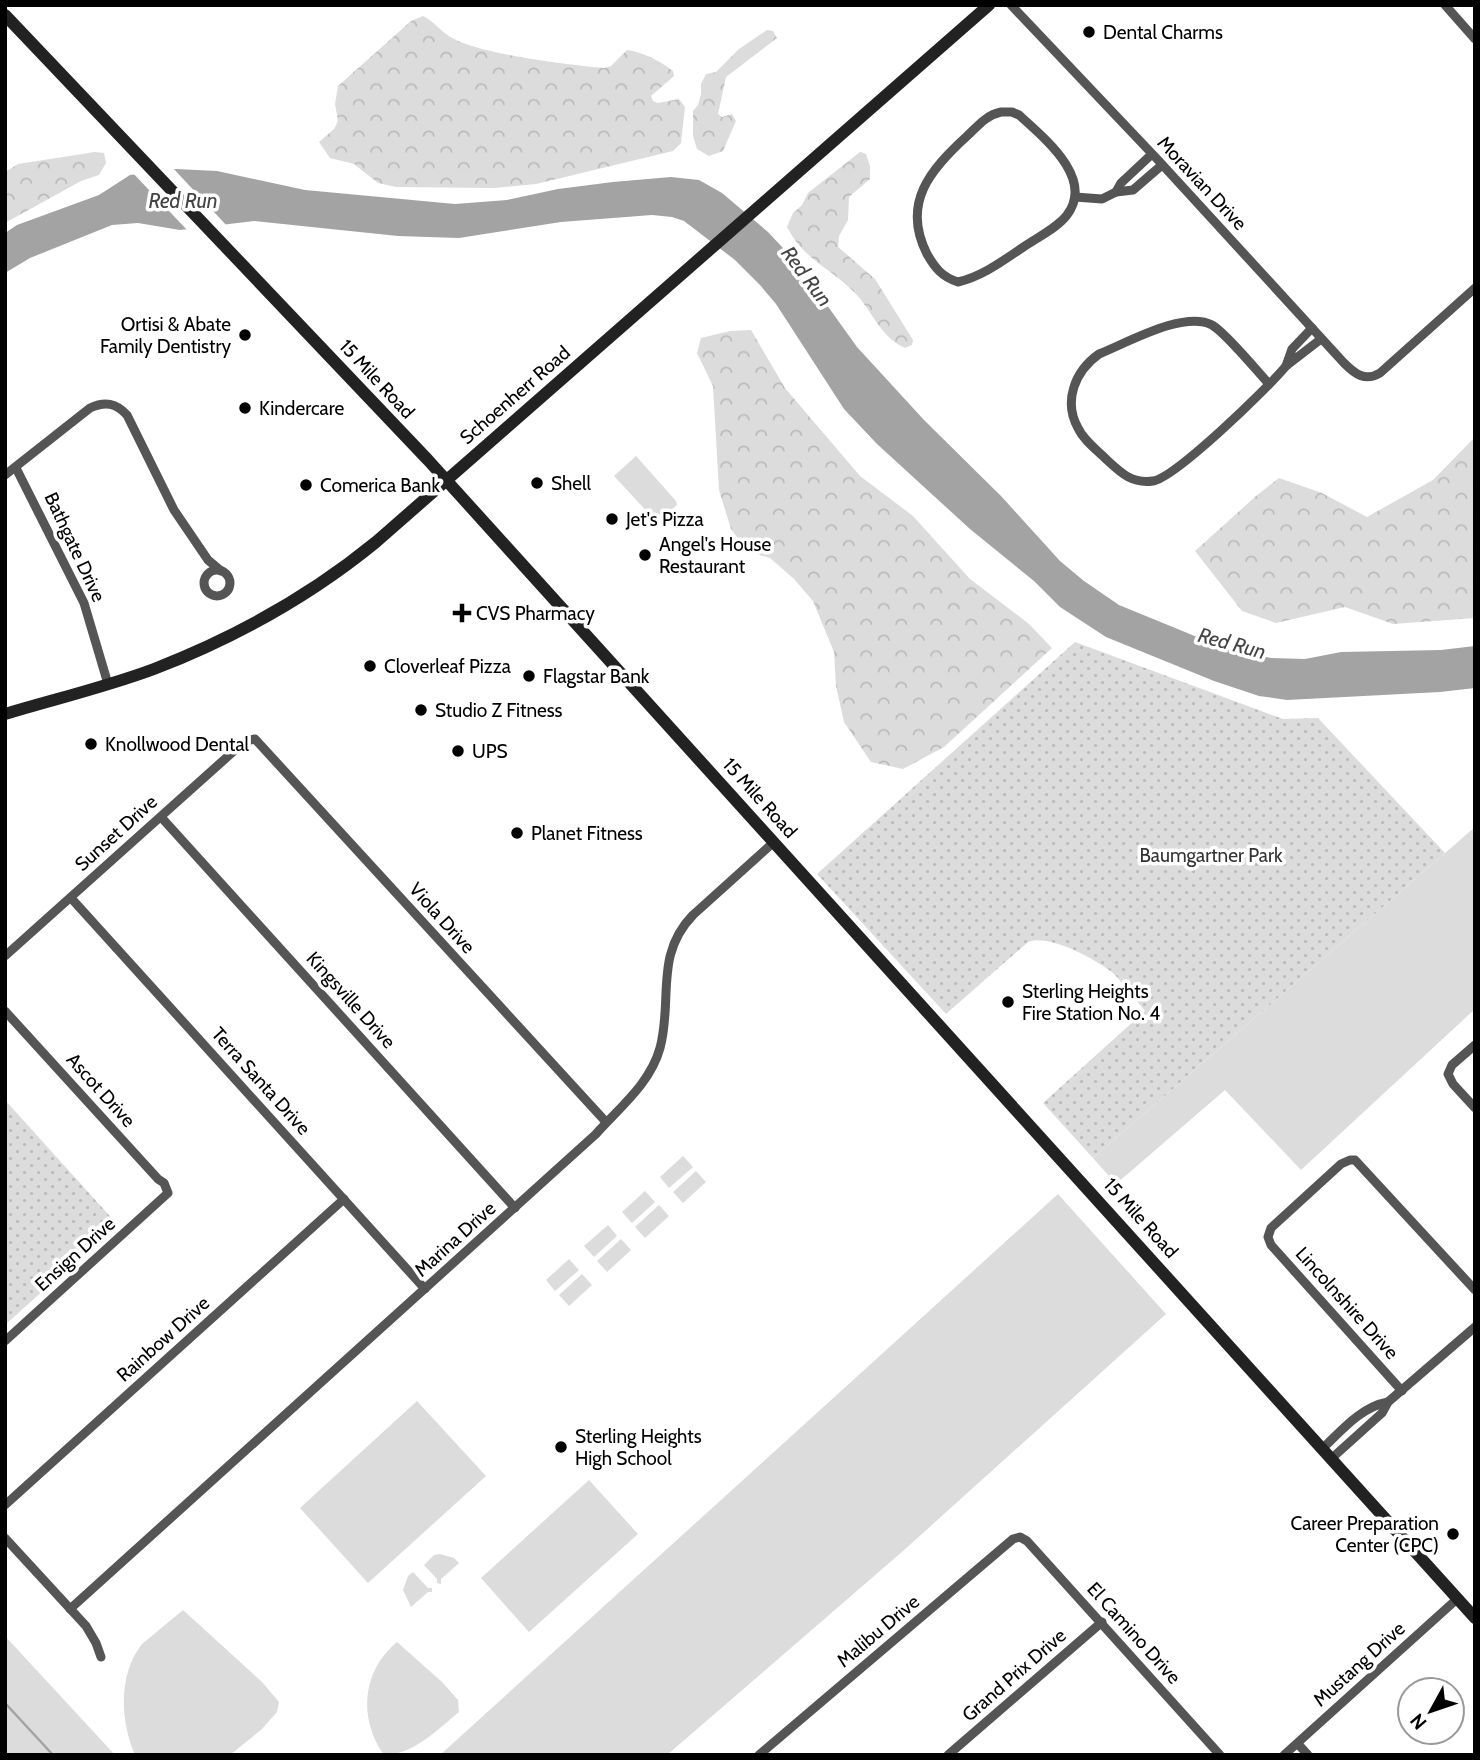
<svg xmlns="http://www.w3.org/2000/svg" width="1480" height="1760" font-family="Cabin,sans-serif">
<style>
.grass{fill:#dcdcdc}
.forest{fill:url(#forest-crowns)}
.park{fill:url(#park-dots)}
.water{fill:#a3a3a3}
.pier{fill:#fff}
.lines{fill:none;stroke-linecap:round;stroke-linejoin:round}
.stream{stroke:#a3a3a3;stroke-width:2.5}
.street{stroke:#555;stroke-width:9}
.secondary{stroke:#222;stroke-width:12}
.poi-dot{fill:#000;stroke:#fff;stroke-width:2.5}
.labels{text-anchor:middle;dominant-baseline:central;stroke-width:7;stroke-linejoin:round;paint-order:stroke}
.poi-label{font-size:19px;fill:#000;stroke:#fff;text-anchor:start}
.street-label{font-size:19px;fill:#000;stroke:#fff}
.park-label{font-size:19px;fill:#333;stroke:#fff}
.water-label{font-size:21px;font-style:italic;fill:#444;stroke:#fff}
</style>
<defs>
<pattern id="forest-crowns" width="20" height="18" patternUnits="userSpaceOnUse" patternTransform="scale(1.75)"><rect width="20" height="18" fill="#dcdcdc"/><path d="M2 6a3 3 0 1 1 6 0M12 15a3 3 0 1 1 6 0" fill="none" stroke="#bbb"/></pattern>
<pattern id="park-dots" width="8" height="8" patternUnits="userSpaceOnUse" patternTransform="scale(1.75)"><rect width="8" height="8" fill="#dcdcdc"/><path d="M2 2h.1M6 6h.1" fill="none" stroke="#bbb" stroke-width="1.8" stroke-linecap="round"/></pattern>
</defs>
<rect width="100%" height="100%" fill="#fff"/>
<g class="grass">
<polygon points="636,456 676,501 677,505 663,517 652,517 614,476"/>
<polygon points="1475,827 1475,1009 1301,1170 1225,1090 1116,1184 1093,1158"/>
<polygon points="683,1156 693,1167 669,1188 660,1177"/>
<polygon points="696,1171 706,1182 683,1203 673,1192"/>
<polygon points="645,1191 655,1202 632,1223 622,1212"/>
<polygon points="1058,1194 1166,1314 903,1551 667,1755 440,1755"/>
<polygon points="659,1205 669,1216 645,1238 635,1227"/>
<polygon points="608,1225 617,1236 594,1257 584,1246"/>
<polygon points="621,1239 631,1250 607,1272 597,1261"/>
<polygon points="569,1259 579,1270 555,1291 546,1280"/>
<polygon points="582,1274 592,1285 569,1306 559,1295"/>
<polygon points="417,1401 486,1476 368,1583 300,1508"/>
<polygon points="589,1480 638,1534 529,1632 481,1578"/>
<polygon points="440,1554 454,1558 459,1563 441,1579 441,1584 437,1583 437,1579 424,1565 434,1555"/>
<polygon points="413,1572 428,1588 432,1588 432,1592 428,1592 411,1607 403,1590 408,1576"/>
<path d="M183,1610L262,1682L279,1702L277,1712L262,1729L230,1755H135C120,1721 118,1674 142,1644Z"/>
<polygon points="5,1636 115,1755 5,1755"/>
<path d="M397,1642L442,1682L458,1700L459,1712C437,1730 413,1755 384,1755C358,1718 362,1671 397,1642Z"/>
</g>
<g class="forest">
<path d="M423,16C434,21 439,30 449,36C475,54 570,65 604,68L611,66L627,50C643,52 660,61 673,71L674,76L651,96L653,101L658,103L679,99L685,107L681,143L673,151L536,184L495,188L396,187L378,183L354,164L330,158L319,142L334,129L338,121L335,104L338,86L411,21Z"/>
<polygon points="767,30 773,31 777,38 726,77 718,114 722,117 732,114 736,121 723,151 709,156 697,149 693,136 693,111 698,105 701,94 701,84 706,74 716,72 739,49"/>
<polygon points="95,152 104,153 106,163 99,175 81,181 5,223 5,172 18,164"/>
<path d="M860,152L866,154L870,166V179L849,197L848,220L839,236L838,247L875,279L913,340L912,345L905,348C880,337 872,310 854,292C829,267 804,260 787,227L793,213L802,205L808,193Z"/>
<polygon points="751,330 785,388 860,476 913,516 970,579 1029,624 1052,648 944,747 903,769 871,762 844,722 836,686 834,652 813,601 794,579 770,558 747,551 731,529 719,490 713,386 697,353 701,338 730,331"/>
<polygon points="1475,437 1475,618 1393,624 1345,607 1276,623 1242,611 1195,551 1256,496 1279,478 1322,493 1367,517 1433,480"/>
</g>
<g class="park">
<path d="M1075,642L1283,719L1318,718L1445,853L1093,1158L1043,1103L1145,1011C1135,999 1124,984 1113,973C1096,959 1048,933 1028,942L946,1014L817,874Z"/>
<polygon points="5,1100 117,1224 5,1325"/>
</g>
<polygon class="water" points="176,169 217,171 305,190 455,204 507,200 558,189 613,182 671,177 699,180 722,193 768,232 796,262 857,347 924,420 1001,496 1060,561 1084,581 1119,605 1224,648 1271,658 1305,659 1341,652 1441,650 1475,646 1475,688 1440,692 1287,700 1259,696 1214,681 1106,637 1060,607 1034,581 970,529 877,444 844,409 776,304 760,285 735,260 684,221 672,217 652,215 561,222 459,238 398,236 254,221 180,230 138,223 112,225 30,258 5,273 5,233 17,225 99,195 130,175"/>
<polygon class="pier" points="172,167 228,227 188,231 131,171"/>
<g class="lines">
<polyline class="stream" points="5,1703 53,1755"/>
<g class="street">
<path d="M1011,5L1158,160L1344,363C1355,374 1365,382 1380,373L1475,288"/>
<polyline points="1445,5 1475,39"/>
<path d="M1001,112H1012L1019,115C1044,138 1095,178 1067,215C1058,227 1040,236 1028,244C1005,259 984,276 958,282C942,277 935,268 927,254C901,203 931,169 966,137C977,127 986,115 1001,112Z"/>
<polyline points="1152,154 1121,183 1116,192 1133,190 1162,165"/>
<polyline points="1075,197 1102,199 1116,192"/>
<polyline points="1312,328 1292,349 1286,366 1321,339"/>
<path d="M1269,384C1256,370 1226,333 1212,325C1184,310 1127,343 1099,354C1075,371 1063,401 1078,428C1084,441 1097,450 1107,460C1121,473 1132,484 1153,481C1175,478 1269,387 1286,366"/>
<polyline points="16,468 84,603 108,684"/>
<path d="M5,475L90,408C105,401 116,403 127,415L174,510L208,560L221,571"/>
<circle cx="217" cy="583" r="13"/>
<polyline points="161,817 515,1208"/>
<polyline points="71,898 425,1289"/>
<polyline points="5,956 245,741 255,739 606,1122"/>
<polyline points="5,1011 158,1179 164,1183 168,1193 5,1341"/>
<polyline points="1475,1045 1452,1065 1448,1074 1453,1084 1475,1108"/>
<polyline points="1402,1391 1271,1245 1268,1237 1271,1228 1341,1164 1350,1160 1355,1160 1475,1290"/>
<path d="M1323,1448C1342,1430 1361,1407 1388,1402"/>
<polyline points="1332,1458 1382,1413 1388,1402 1475,1327"/>
<polyline points="5,1505 344,1199"/>
<polyline points="5,1538 86,1626 96,1643 101,1657"/>
<path d="M70,1609L596,1134C619,1108 650,1084 660,1048C673,1000 654,955 693,915L774,842"/>
<polyline points="1298,1744 1308,1755"/>
<polyline points="759,1755 1013,1539 1020,1537 1027,1541 1220,1755"/>
<polyline points="948,1755 1102,1622"/>
<polyline points="1284,1755 1457,1599"/>
</g>
<g class="secondary">
<polyline points="5,15 428,460 1475,1618"/>
<path d="M5,714C55,699 106,687 154,669C234,638 310,596 376,542L989,5"/>
</g>
</g>
<g class="poi-dot">
<circle cx="1089" cy="32" r="7"/>
<circle cx="245" cy="335" r="7"/>
<circle cx="245" cy="408" r="7"/>
<circle cx="537" cy="483" r="7"/>
<circle cx="306" cy="485" r="7"/>
<circle cx="612" cy="519" r="7"/>
<circle cx="645" cy="555" r="7"/>
<path d="M458.5 602.5h7v7h7v7h-7v7h-7v-7h-7v-7h7z"/>
<circle cx="370" cy="666" r="7"/>
<circle cx="529" cy="676" r="7"/>
<circle cx="421" cy="710" r="7"/>
<circle cx="91" cy="744" r="7"/>
<circle cx="458" cy="751" r="7"/>
<circle cx="517" cy="833" r="7"/>
<circle cx="1008" cy="1002" r="7"/>
<circle cx="561" cy="1447" r="7"/>
<circle cx="1453" cy="1534" r="7"/>
</g>
<g class="labels">
<g class="poi-label">
<text x="1103" y="32">Dental Charms</text>
<text x="231" y="324" text-anchor="end">Ortisi &amp; Abate<tspan x="231" dy="22">Family Dentistry</tspan></text>
<text x="259" y="408">Kindercare</text>
<text x="551" y="483">Shell</text>
<text x="320" y="485">Comerica Bank</text>
<text x="626" y="519">Jet's Pizza</text>
<text x="659" y="544">Angel's House<tspan x="659" dy="22">Restaurant</tspan></text>
<text x="476" y="613">CVS Pharmacy</text>
<text x="384" y="666">Cloverleaf Pizza</text>
<text x="543" y="676">Flagstar Bank</text>
<text x="435" y="710">Studio Z Fitness</text>
<text x="105" y="744">Knollwood Dental</text>
<text x="472" y="751">UPS</text>
<text x="531" y="833">Planet Fitness</text>
<text x="1022" y="991">Sterling Heights<tspan x="1022" dy="22">Fire Station No. 4</tspan></text>
<text x="575" y="1436">Sterling Heights<tspan x="575" dy="22">High School</tspan></text>
<text x="1439" y="1523" text-anchor="end">Career Preparation<tspan x="1439" dy="22">Center (CPC)</tspan></text>
</g>
<g class="street-label">
<text transform="translate(1202 183) rotate(47)">Moravian Drive</text>
<text transform="translate(377 379) rotate(47)">15 Mile Road</text>
<text transform="translate(515 395) rotate(-41)">Schoenherr Road</text>
<text transform="translate(75 547) rotate(65)">Bathgate Drive</text>
<text transform="translate(760 798) rotate(48)">15 Mile Road</text>
<text transform="translate(116 833) rotate(-42)">Sunset Drive</text>
<text transform="translate(442 918) rotate(48)">Viola Drive</text>
<text transform="translate(351 1000) rotate(48)">Kingsville Drive</text>
<text transform="translate(261 1081) rotate(48)">Terra Santa Drive</text>
<text transform="translate(101 1090) rotate(48)">Ascot Drive</text>
<text transform="translate(1141 1218) rotate(48)">15 Mile Road</text>
<text transform="translate(455 1239) rotate(-42)">Marina Drive</text>
<text transform="translate(75 1254) rotate(-42)">Ensign Drive</text>
<text transform="translate(1347 1303) rotate(48)">Lincolnshire Drive</text>
<text transform="translate(163 1339) rotate(-42)">Rainbow Drive</text>
<text transform="translate(878 1631) rotate(-40)">Malibu Drive</text>
<text transform="translate(1134 1633) rotate(48)">El Camino Drive</text>
<text transform="translate(1359 1664) rotate(-42)">Mustang Drive</text>
<text transform="translate(1014 1675) rotate(-41)">Grand Prix Drive</text>
</g>
<g class="park-label">
<text x="1211" y="855">Baumgartner Park</text>
</g>
<g class="water-label">
<text x="183" y="200">Red Run</text>
<text transform="translate(807 276) rotate(53)">Red Run</text>
<text transform="translate(1232 643) rotate(15)">Red Run</text>
</g>
</g>
<rect width="1480" height="1760" fill="none" stroke="#000000" stroke-width="14"/>
<g transform="translate(1431 1711) rotate(230)"><circle r="33" fill="#ffffff" stroke="#999999" stroke-width="2"/>
<path d="M0-5L12 26L0 18L-12 26Z" fill="#000000"/>
<text y="-10" font-size="19" font-weight="bold" text-anchor="middle" fill="#000000">N</text>
</g>
</svg>
